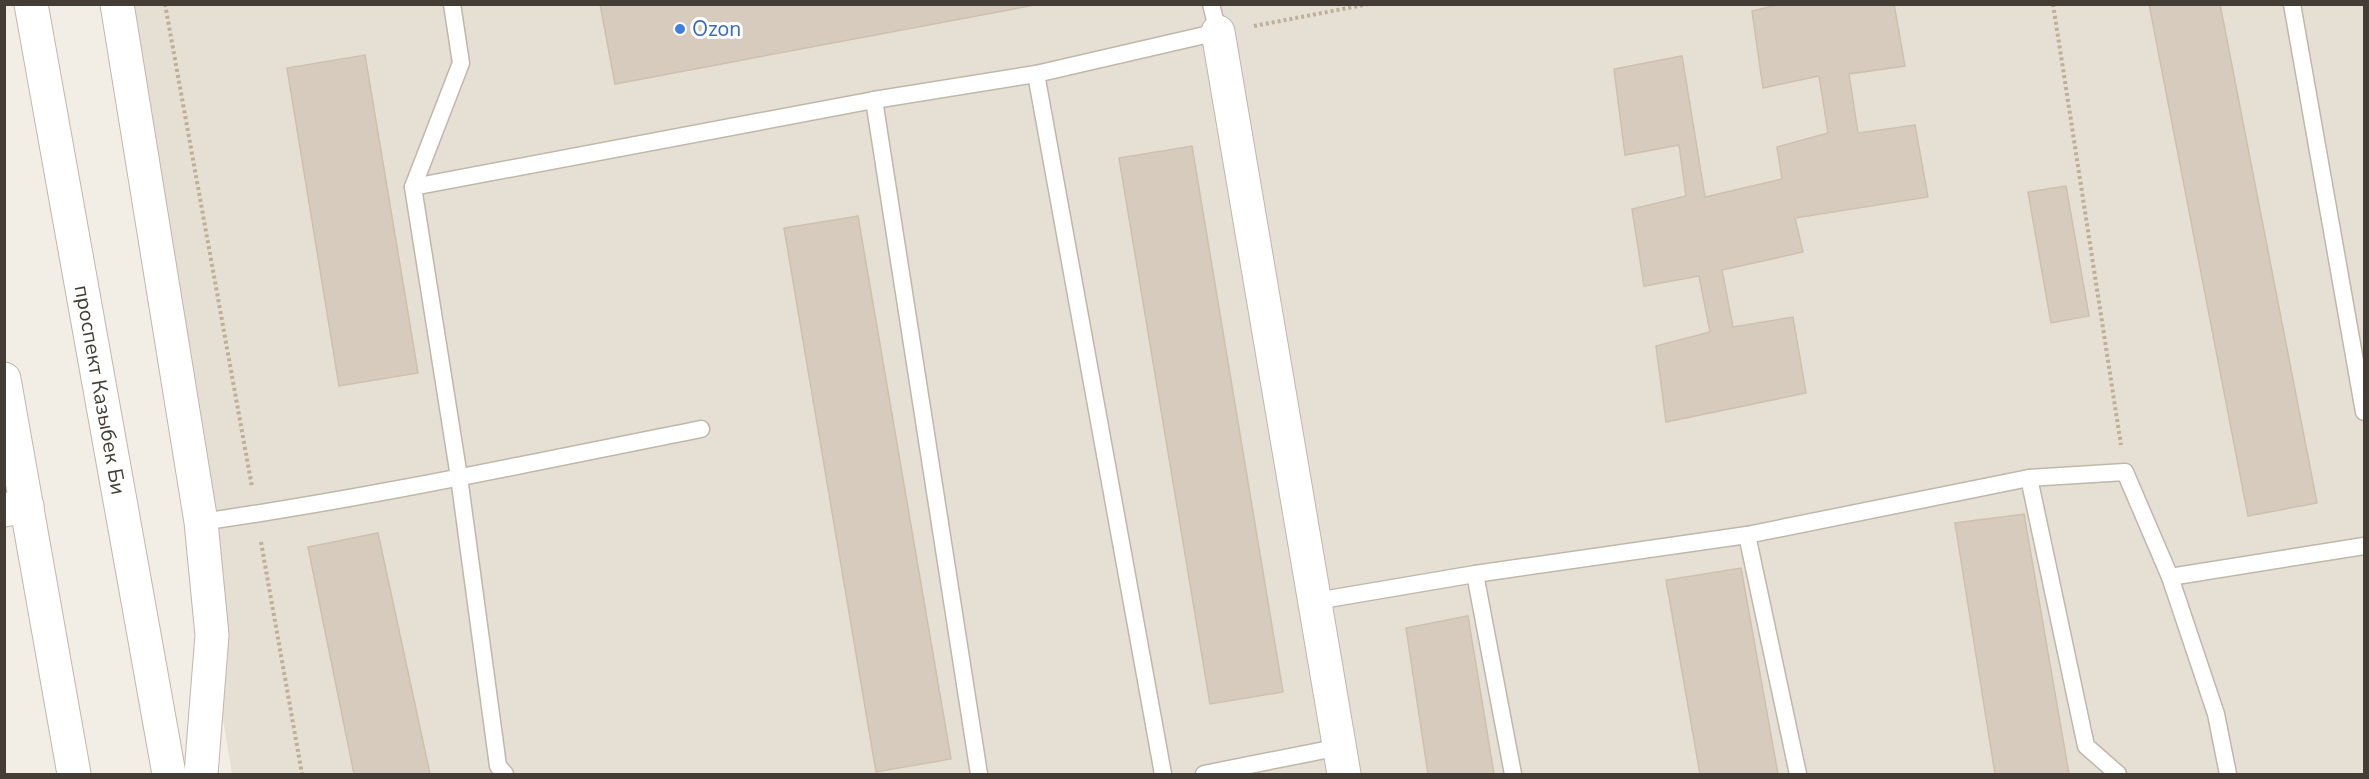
<svg xmlns="http://www.w3.org/2000/svg" width="2369" height="779" font-family="'Nunito Sans',sans-serif">
<style>
.residential{fill:#e6dfd3}
.building{fill:#d7cbbd;stroke:#cec0ae;stroke-width:1.5}
.lines{fill:none;stroke-linecap:round;stroke-linejoin:round}
.service-casing{stroke:#c0b7ab;stroke-width:19}
.minor-casing{stroke:#c0b7ab;stroke-width:35}
.tertiary-casing{stroke:#c0b7ab;stroke-width:35}
.path{stroke:#bfaf99;stroke-width:4;stroke-dasharray:3 3;stroke-linecap:butt}
.service{stroke:#fff;stroke-width:16}
.minor{stroke:#fff;stroke-width:33}
.tertiary{stroke:#fff;stroke-width:33}
.shop-dot{fill:#3f7fe0;stroke:#fff;stroke-width:2}
.labels{text-anchor:middle;dominant-baseline:central;stroke-width:6;stroke-linejoin:round;paint-order:stroke}
.shop-label{font-size:21px;fill:#366cbe;stroke:#fff;text-anchor:start}
.street-label{font-size:21px;fill:#443d35;stroke:#fff}
</style>
<rect width="100%" height="100%" fill="#f2ede5"/>
<polygon class="residential" points="107,5 2364,5 2364,774 232,774"/>
<g class="building">
<polygon points="600,4 1040,4 615,84"/>
<polygon points="1781,4 1894,4 1905,66 1849,74 1858,133 1915,125 1928,197 1795,218 1803,252 1722,270 1733,327 1793,317 1806,393 1666,422 1656,346 1710,332 1699,276 1644,286 1632,209 1686,196 1679,145 1625,155 1614,69 1682,56 1705,197 1782,179 1777,147 1828,133 1819,76 1763,88 1752,11"/>
<polygon points="2149,4 2220,4 2317,503 2248,516"/>
<polygon points="365,55 418,373 339,386 287,68"/>
<polygon points="1192,146 1283,692 1210,704 1119,158"/>
<polygon points="2066,186 2089,316 2051,323 2028,192"/>
<polygon points="858,216 951,759 876,772 784,228"/>
<polygon points="2024,514 2069,774 1995,774 1955,523"/>
<polygon points="378,533 430,774 354,774 308,547"/>
<polygon points="1741,568 1778,774 1700,774 1666,580"/>
<polygon points="1468,616 1494,774 1428,774 1406,628"/>
</g>
<g class="lines">
<defs>
<g id="service">
<polyline points="2292,4 2364,412"/>
<polyline points="1036,74 1163,774"/>
<polyline points="874,100 979,774"/>
<polyline points="413,187 461,63 452,4"/>
<polyline points="2029,478 2086,746 2118,774"/>
<path d="M201,522C369,498 535,462 701,429"/>
<polyline points="1747,535 1798,774"/>
<polyline points="1475,574 1513,774"/>
<polyline points="2170,577 2364,546"/>
<polyline points="1316,601 1475,574 1747,535 2029,478 2125,472 2170,577 2216,714 2228,774"/>
<polyline points="505,774 498,766 459,477 413,187 874,100 1036,74 1218,32 1211,4"/>
<polyline points="1204,774 1340,747"/>
</g>
<g id="minor">
<polyline points="117,4 201,522 212,635 201,774"/>
<polyline points="1218,32 1344,774"/>
<polyline points="4,510 27,506"/>
</g>
<g id="tertiary">
<path id="s1" d="M31,4L169,774"/>
<polyline points="4,379 74,774"/>
</g>
</defs>
<use href="#service" class="service-casing"/>
<use href="#minor" class="minor-casing"/>
<use href="#tertiary" class="tertiary-casing"/>
<g class="path">
<polyline points="165,4 252,487"/>
<polyline points="2053,4 2121,445"/>
<polyline points="1254,26 1369,4"/>
<polyline points="261,542 302,774"/>
</g>
<use href="#service" class="service"/>
<use href="#minor" class="minor"/>
<use href="#tertiary" class="tertiary"/>
</g>
<circle class="shop-dot" cx="680" cy="29" r="6"/>
<g class="labels">
<g class="shop-label">
<text x="692" y="29">Ozon</text>
</g>
<g class="street-label">
<text stroke="none"><textPath href="#s1" startOffset="392">проспект Казыбек Би</textPath></text>
</g>
</g>
<rect width="2369" height="779" fill="none" stroke="#443d35" stroke-width="12"/>
</svg>
